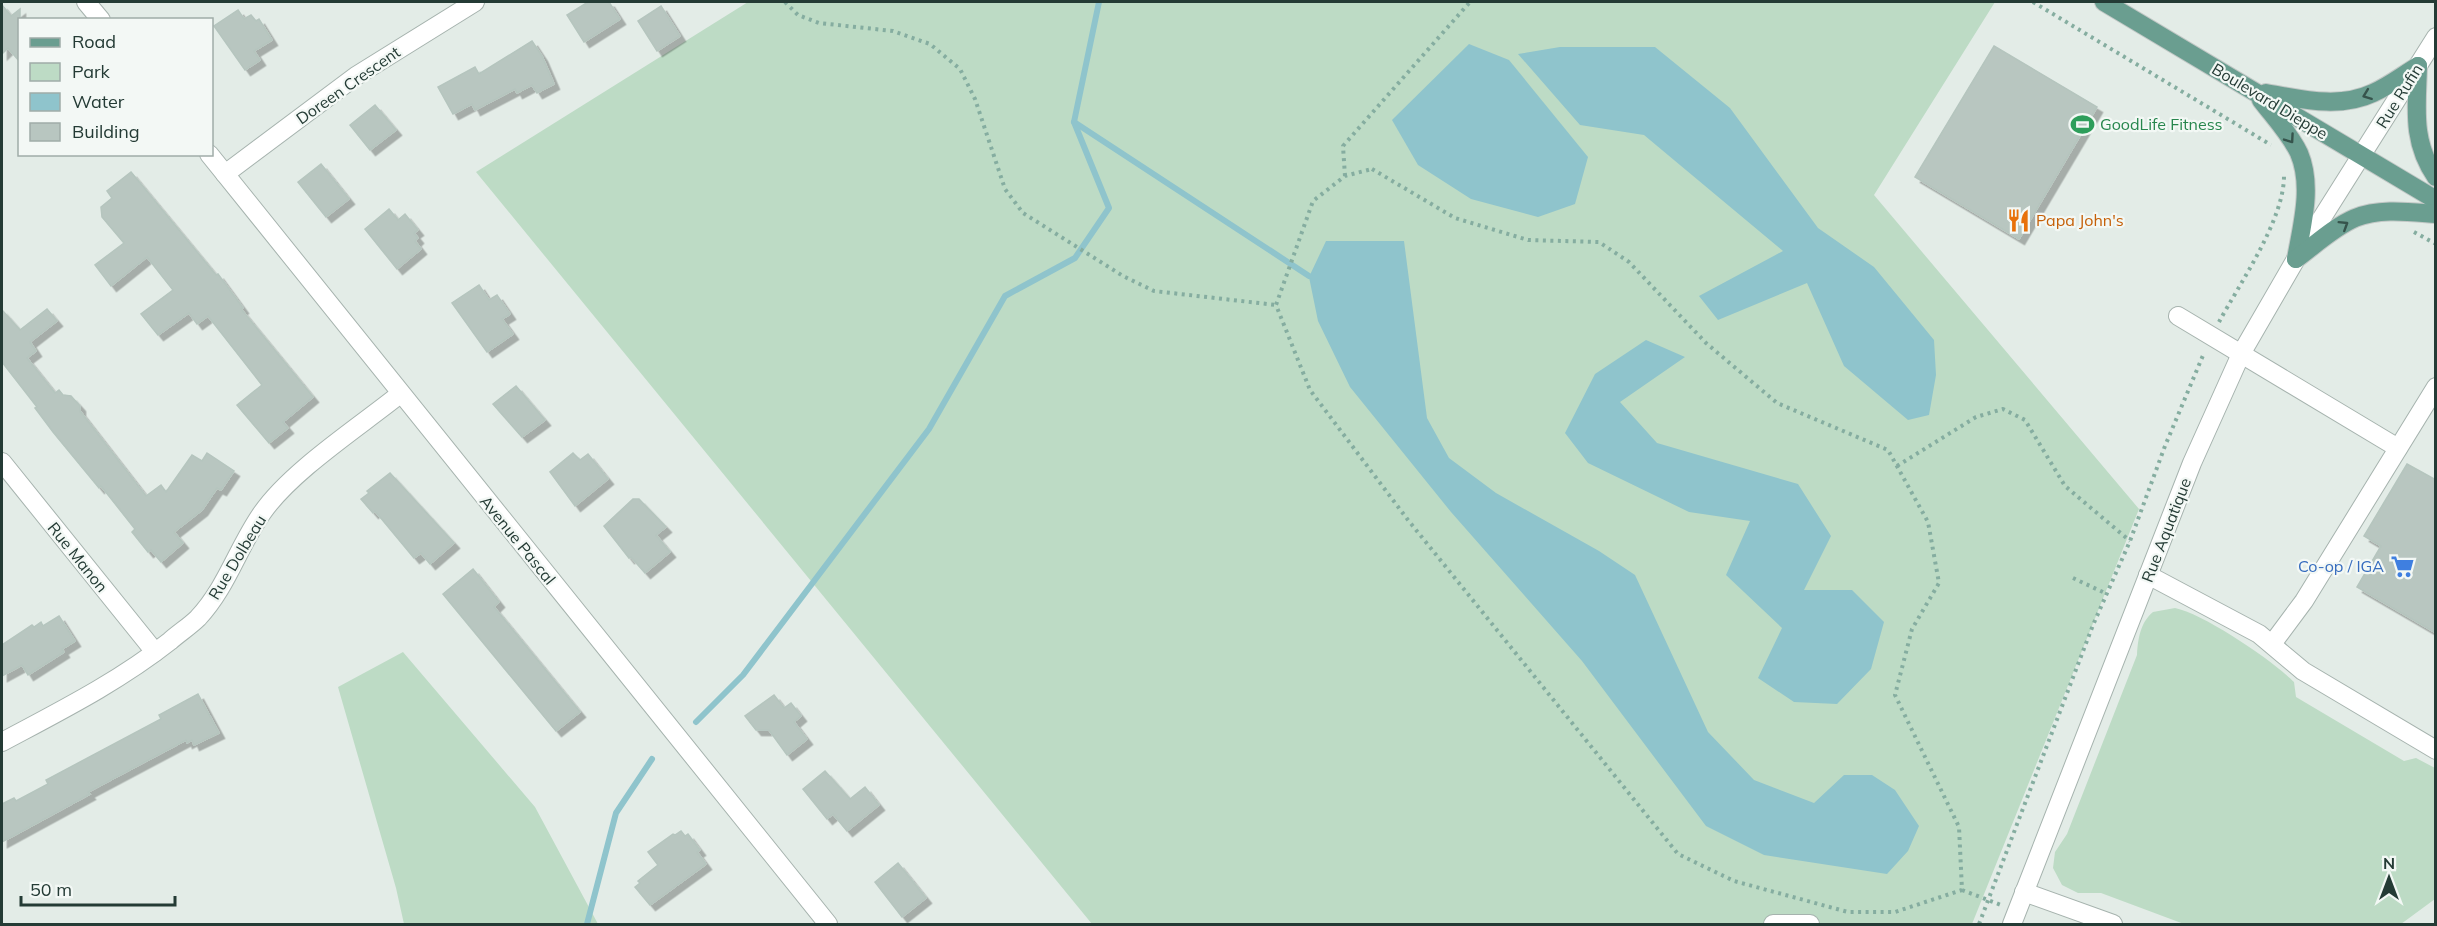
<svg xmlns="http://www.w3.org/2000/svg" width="2437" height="926" font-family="Mulish,sans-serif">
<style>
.green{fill:#bddbc5}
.water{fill:#8fc4cc}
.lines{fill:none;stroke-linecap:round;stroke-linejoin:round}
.stream{stroke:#8fc4cc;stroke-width:6}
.building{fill:#b8c6c0;stroke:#b5c5be;stroke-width:1.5;filter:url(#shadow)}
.minor-casing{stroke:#a6b3ae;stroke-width:20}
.major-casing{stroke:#c2c8c6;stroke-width:20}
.path{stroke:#85ada0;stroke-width:4;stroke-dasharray:3 4.5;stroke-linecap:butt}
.minor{stroke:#fff;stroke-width:18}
.major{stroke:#6a9e90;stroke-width:18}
.oneway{stroke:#36544c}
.labels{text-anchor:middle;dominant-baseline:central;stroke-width:4.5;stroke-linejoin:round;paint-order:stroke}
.street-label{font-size:16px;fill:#243b35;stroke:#f3f8f5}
.leisure-label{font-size:16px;fill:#27864d;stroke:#f3f8f5;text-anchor:start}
.food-label{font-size:16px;fill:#c56008;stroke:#f3f8f5;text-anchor:start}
.shop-label{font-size:16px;fill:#366cbe;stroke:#f3f8f5;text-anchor:end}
</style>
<defs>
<filter id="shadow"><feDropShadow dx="5.5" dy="5.5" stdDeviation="0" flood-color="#0004"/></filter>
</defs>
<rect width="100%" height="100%" fill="#e3ece7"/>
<g class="green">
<polygon points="748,2 1995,2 1874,195 2139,509 1972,924 1092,924 476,172"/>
<path d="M2175,608C2204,614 2272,660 2294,682L2296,697L2404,761L2416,758L2435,768V899L2401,924H2184L2101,893H2078L2062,885L2053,868L2055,852L2067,834L2137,655C2138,639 2140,623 2153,612Z"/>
<polygon points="403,652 535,807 598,924 404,924 396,888 338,687"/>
</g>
<g class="water">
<polygon points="1469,44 1509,60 1588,157 1575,204 1538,217 1471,199 1418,165 1392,120"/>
<polygon points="1560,47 1655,47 1730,108 1818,228 1874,267 1934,340 1936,375 1929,415 1908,420 1844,366 1807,283 1718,320 1699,296 1783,251 1644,135 1580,125 1518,54"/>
<polygon points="1326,241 1404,241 1427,418 1449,458 1496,493 1599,551 1635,575 1708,732 1754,780 1814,803 1844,775 1872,775 1895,790 1919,826 1908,851 1887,874 1764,855 1706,826 1582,661 1451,512 1350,387 1318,321 1309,277"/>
<polygon points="1646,340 1685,357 1620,402 1657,443 1798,484 1831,536 1804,590 1852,590 1884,622 1871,669 1837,704 1794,702 1758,678 1782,628 1726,575 1750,521 1689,512 1588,463 1565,433 1595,374"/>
</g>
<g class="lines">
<g class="stream">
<polyline points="1074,122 1309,276"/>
<polyline points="696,722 743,675 929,429 1005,296 1075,258 1109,208 1074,122 1099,2"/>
<polyline points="587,924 616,813 652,759"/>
</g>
</g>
<g class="building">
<polygon points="588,2 609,2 620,19 584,42 567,15"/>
<polygon points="2,5 11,16 20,9 20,62 8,48 2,54"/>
<polygon points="661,6 680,36 657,51 638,21"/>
<polygon points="238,10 244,19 251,15 256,21 259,19 272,40 254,51 260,60 245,70 214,26"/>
<polygon points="532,41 542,56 554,84 537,93 532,85 517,93 515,89 475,110 472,104 453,114 438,87 475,67 479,74"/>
<polygon points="1994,46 2097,107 2019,239 1915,177"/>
<polygon points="375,105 396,130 370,150 350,125"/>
<polygon points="321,164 349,199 326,217 298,182"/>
<polygon points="131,172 216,275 218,274 243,308 241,309 313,397 283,422 288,428 269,443 237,405 262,385 208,316 197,324 189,313 158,335 141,314 173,290 147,257 111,286 95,265 124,243 102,217 101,207 112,198 107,191"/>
<polygon points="389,209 398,220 405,214 418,230 414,233 418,238 415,241 421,249 397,269 365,229"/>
<polygon points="479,285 489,300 497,295 510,314 502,319 513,334 487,352 452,303"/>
<polygon points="47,309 57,321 30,342 36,351 27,358 55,393 59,390 63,395 71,396 80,406 80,411 146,496 161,485 166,492 192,455 202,461 207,453 234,471 221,490 217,488 202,510 174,532 183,543 161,562 151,550 148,552 132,532 135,529 101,486 99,488 53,432 35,408 37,407 2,362 2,310 20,330"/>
<polygon points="516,386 545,420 522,437 493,404"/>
<polygon points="573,453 580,460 588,454 608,479 575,506 550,472"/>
<polygon points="2407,464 2436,480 2436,633 2357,587 2381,546 2364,536"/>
<polygon points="390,473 454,543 430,564 421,553 414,558 375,511 373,513 361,499 369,493 367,491"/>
<polygon points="633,499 639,499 666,527 656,535 670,552 645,573 631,557 629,558 604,526"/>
<polygon points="473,569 499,602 494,607 580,712 556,731 443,594"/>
<polygon points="59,616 75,641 62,649 64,652 28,675 22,665 2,676 2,645 32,625 34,627 41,622 43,626"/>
<polygon points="198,694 219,733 194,745 192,740 187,743 186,740 88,792 90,794 2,842 2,804 14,798 16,801 48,784 46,780 161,719 159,715"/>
<polygon points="774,695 784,708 791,703 801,716 794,722 807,739 787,755 769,730 756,730 745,716"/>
<polygon points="825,771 850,799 865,787 879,805 847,831 833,814 827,819 803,789"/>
<polygon points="681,831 685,836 688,834 700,850 697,852 706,864 650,905 635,887 640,883 638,881 658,865 648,852 673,834 675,835"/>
<polygon points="898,863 926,898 902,917 875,882"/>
</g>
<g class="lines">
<defs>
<g id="minor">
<polyline points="86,2 101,20"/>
<polyline points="209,154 828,924"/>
<polyline points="225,174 356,76 475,2"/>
<polyline points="2178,316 2398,448"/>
<polyline points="2,462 155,652"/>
<polyline points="2148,575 2259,634 2303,671 2436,750"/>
<polyline points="2272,644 2304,601 2436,387"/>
<path d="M2,742C60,711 118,682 170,641C179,633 190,626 198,618C227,587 238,547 262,513C291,471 359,427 400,394"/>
<polyline points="2024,892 2113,924"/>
<polyline points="1773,924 1810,924"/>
<polyline points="2012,924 2192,463 2241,354 2296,259 2436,37"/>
</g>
<g id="major">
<polyline points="2104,2 2436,200"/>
<path d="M2418,66C2417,107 2411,141 2436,177"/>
<path d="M2266,93C2301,99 2339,109 2373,93C2389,86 2403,75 2418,66"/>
<path d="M2261,100C2274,117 2290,134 2299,153C2313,186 2302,225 2296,259"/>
<path d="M2296,259C2315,245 2334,227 2355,218C2380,208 2409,212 2436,214"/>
</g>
</defs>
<use href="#minor" class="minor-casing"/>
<use href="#major" class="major-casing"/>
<g class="path">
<polyline points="785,2 798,15 819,23 893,31 930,44 960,69 975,99 1005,189 1023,213 1123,276 1154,291 1276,305"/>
<polyline points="2033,2 2271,145"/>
<polygon points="1372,169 1455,218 1528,240 1599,242 1629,262 1706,343 1777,403 1888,450 1928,522 1939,583 1912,629 1895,695 1959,827 1962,890 1895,912 1848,912 1734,881 1678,854 1408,520 1310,390 1276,305 1313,201 1345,176"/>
<polyline points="1345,176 1343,146 1470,2"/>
<polyline points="2414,232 2436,244"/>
<path d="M2219,322C2240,283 2284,220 2284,176"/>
<polyline points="1897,466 1976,417 2003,409 2025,420 2065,486 2130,541"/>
<polyline points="2073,578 2107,594"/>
<polyline points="1962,890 2001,905"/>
<polyline points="1979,924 2093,625 2130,541 2165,446 2204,353"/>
</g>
<use href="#minor" class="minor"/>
<use href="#major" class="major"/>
</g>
<defs><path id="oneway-chevron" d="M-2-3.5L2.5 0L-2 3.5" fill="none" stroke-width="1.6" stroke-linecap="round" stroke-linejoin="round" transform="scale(1.5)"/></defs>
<g class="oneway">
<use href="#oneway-chevron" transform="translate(2367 95) rotate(159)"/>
<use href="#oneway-chevron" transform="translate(2290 139) rotate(55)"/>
<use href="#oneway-chevron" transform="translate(2344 225) rotate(-32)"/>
</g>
<defs>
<symbol id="stadium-bare" viewBox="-9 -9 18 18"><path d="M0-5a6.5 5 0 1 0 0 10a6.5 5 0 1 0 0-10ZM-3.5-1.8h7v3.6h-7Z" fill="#2e9e5b" stroke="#f3f8f5" stroke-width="2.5" paint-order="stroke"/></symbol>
<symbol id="restaurant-bare" viewBox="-9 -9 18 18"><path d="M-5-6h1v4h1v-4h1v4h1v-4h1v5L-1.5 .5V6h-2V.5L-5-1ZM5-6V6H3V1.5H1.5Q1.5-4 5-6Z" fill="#e8710a" stroke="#f3f8f5" stroke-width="2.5" paint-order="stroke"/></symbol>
<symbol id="supermarket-bare" viewBox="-9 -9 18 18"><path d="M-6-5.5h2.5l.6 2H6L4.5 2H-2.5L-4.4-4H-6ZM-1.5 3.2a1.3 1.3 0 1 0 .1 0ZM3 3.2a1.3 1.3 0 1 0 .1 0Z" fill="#3f7fe0" stroke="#f3f8f5" stroke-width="2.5" paint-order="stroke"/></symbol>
</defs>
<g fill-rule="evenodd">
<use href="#stadium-bare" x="2066" y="108" width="33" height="33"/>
<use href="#restaurant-bare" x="2002" y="204" width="33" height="33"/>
<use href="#supermarket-bare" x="2386" y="550" width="33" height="33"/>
</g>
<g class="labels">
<g class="street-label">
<text transform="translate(348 85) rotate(-35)">Doreen Crescent</text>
<text transform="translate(2399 96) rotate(-58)">Rue Rufin</text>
<text transform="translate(2270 101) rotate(31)">Boulevard Dieppe</text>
<text transform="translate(2166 530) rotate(-69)">Rue Aquatique</text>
<text transform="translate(518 540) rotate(51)">Avenue Pascal</text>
<text transform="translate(78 557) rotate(51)">Rue Manon</text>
<text transform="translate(237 557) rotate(-59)">Rue Dolbeau</text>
</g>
<g class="leisure-label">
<text x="2100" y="124">GoodLife Fitness</text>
</g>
<g class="food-label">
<text x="2036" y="220">Papa John's</text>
</g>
<g class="shop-label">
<text x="2384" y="566">Co-op / IGA</text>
</g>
</g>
<rect width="2437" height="926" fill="none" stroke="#243b35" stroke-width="6"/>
<rect x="18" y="18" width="195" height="138" fill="#f3f8f5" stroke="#a0aca8" stroke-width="1.5"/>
<rect x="30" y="38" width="30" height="9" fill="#6a9e90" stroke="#a0aca8" stroke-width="1.5"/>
<text x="72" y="48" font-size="18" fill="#243b35">Road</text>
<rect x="30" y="63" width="30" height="18" fill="#bddbc5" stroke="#a0aca8" stroke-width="1.5"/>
<text x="72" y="78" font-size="18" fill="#243b35">Park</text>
<rect x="30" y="93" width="30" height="18" fill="#8fc4cc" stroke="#a0aca8" stroke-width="1.5"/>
<text x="72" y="108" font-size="18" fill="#243b35">Water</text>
<rect x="30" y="123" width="30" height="18" fill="#b8c6c0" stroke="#a0aca8" stroke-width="1.5"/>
<text x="72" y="138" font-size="18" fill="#243b35">Building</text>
<g transform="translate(2389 878)" stroke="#f3f8f5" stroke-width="4.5" paint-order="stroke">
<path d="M0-4.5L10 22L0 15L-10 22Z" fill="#243b35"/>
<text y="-9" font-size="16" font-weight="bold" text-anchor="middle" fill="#243b35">N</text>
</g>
<path d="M21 896v9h154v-9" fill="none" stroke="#243b35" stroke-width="3"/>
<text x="30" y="896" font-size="18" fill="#243b35" stroke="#f3f8f5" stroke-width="4.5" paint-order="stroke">50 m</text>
</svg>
